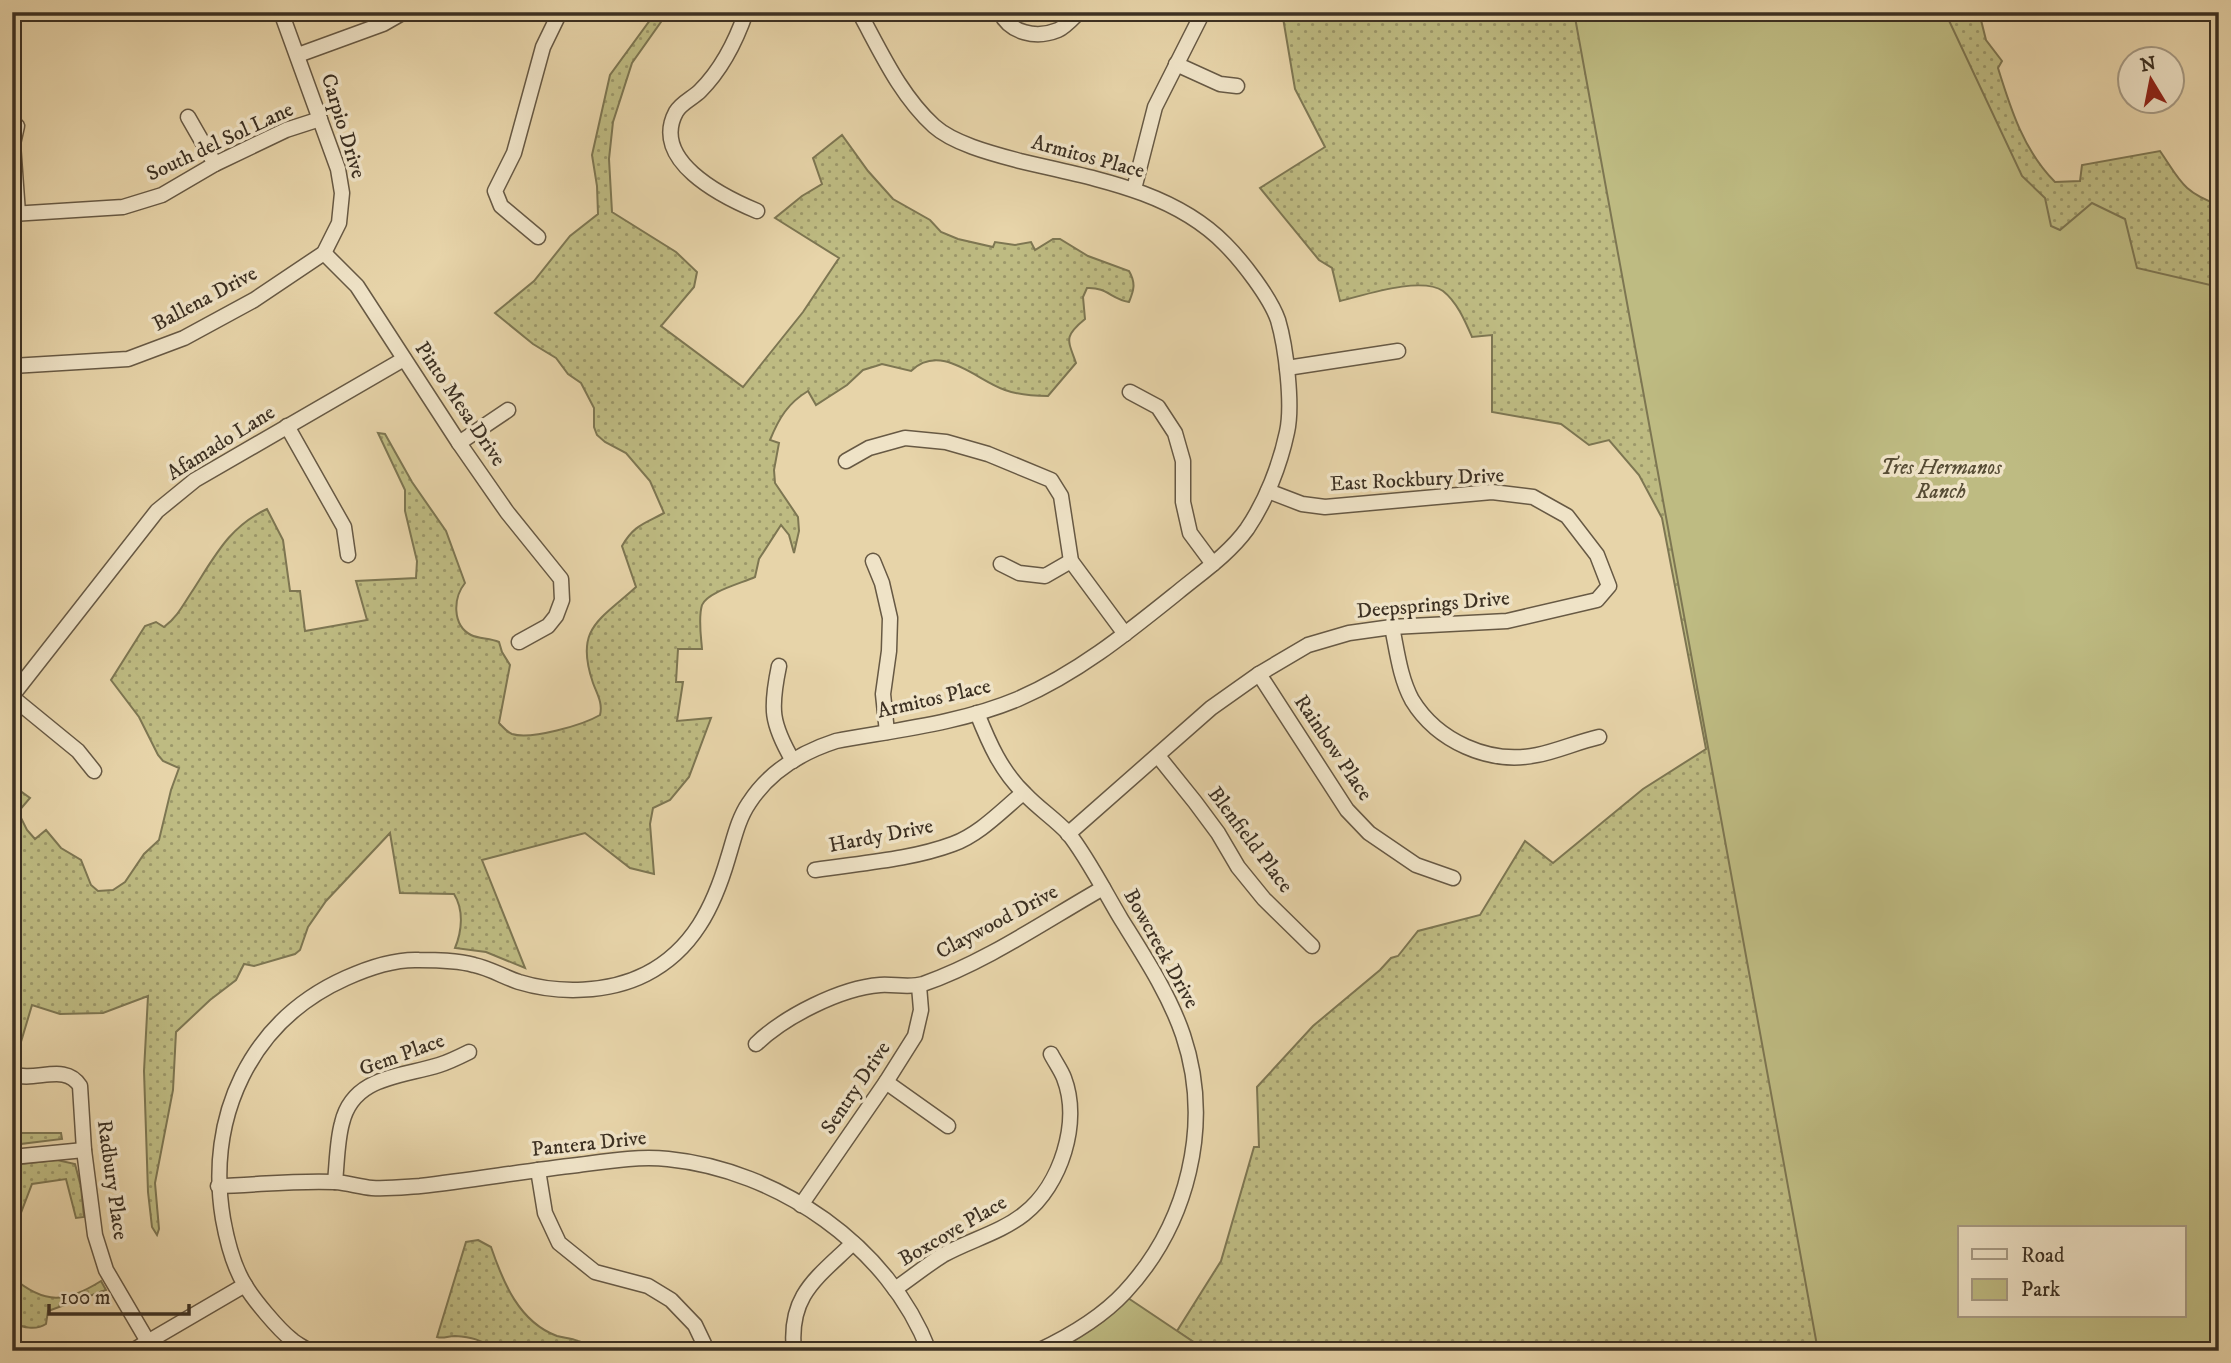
<svg xmlns="http://www.w3.org/2000/svg" width="2231" height="1363" font-family="'IM FELL DW Pica',serif">
<style>
.grass{fill:url(#grass-dots);stroke:#7d7652;stroke-width:2;fill-rule:evenodd}
.green{fill:#bebb82;stroke:#7d7652;stroke-width:2;fill-rule:evenodd}
.lines{fill:none;stroke-linecap:round;stroke-linejoin:round}
.minor-casing{stroke:#675944;stroke-width:17}
.minor{stroke:#efe3c7;stroke-width:14}
.labels{text-anchor:middle;dominant-baseline:central;stroke-width:7;stroke-linejoin:round;paint-order:stroke}
.street-label{font-size:21px;fill:#3c3022;stroke:#efe3c7}
.park-label{font-size:21px;font-style:italic;fill:#564c35;stroke:#efe3c7}
</style>
<defs>
<pattern id="grass-dots" width="8" height="8" patternUnits="userSpaceOnUse" patternTransform="scale(1.75)"><rect width="8" height="8" fill="#bebb82"/><path d="M2 2h.1M6 6h.1" fill="none" stroke="#9c986a" stroke-width="1.8" stroke-linecap="round"/></pattern>
</defs>
<rect width="100%" height="100%" fill="#e7d4a9"/>
<filter id="stains"><feTurbulence type="fractalNoise" baseFrequency=".00286" numOctaves="4"/><feColorMatrix values="0 0 0 0 .2 0 0 0 0 .09 0 0 0 0 .02 0 0 0 .5 -.17"/></filter>
<radialGradient id="worn" r=".72"><stop offset=".6" stop-color="#630" stop-opacity="0"/><stop offset="1" stop-color="#630" stop-opacity=".3"/></radialGradient>
<g class="grass">
<path d="M656,12H668L632,63L613,122L609,159L612,212L676,252L697,272L694,287L661,326L743,387L803,312L839,258L775,218L802,196L822,184L813,158L842,135L868,171L893,199L930,220L941,232L958,239L993,247L995,242L1015,245L1031,242L1035,250L1053,239H1060L1088,256L1129,271C1136,283 1134,290 1129,302C1111,299 1107,287 1087,288L1083,297L1085,319C1063,337 1068,340 1076,363L1048,396C1033,396 1019,395 1005,390C976,380 941,342 911,371L882,364L876,366L863,370L847,385L816,405L808,391C788,403 779,418 770,440L779,443L774,470L775,483L798,517L799,531L794,553L789,535L781,525L759,559L755,577C742,583 707,592 702,605C698,618 701,636 702,649H678L676,682H683L677,721L711,718L689,777L670,800L653,808L650,824L654,874L630,868L585,833L482,860L525,968L486,952L455,948C462,931 464,910 454,894L400,893L390,833L326,901L308,927L300,950L295,954L254,966L244,964L236,980L210,1000L176,1032L173,1090L155,1183L159,1229L157,1235L152,1227L148,1192L144,1071L148,996L103,1013L60,1014L32,1005L15,1062L12,1061V785L30,798L18,812L27,830L35,839L46,830L61,848L81,860L91,885L98,891L113,890L125,882L144,854L159,840L171,790L179,768L163,761L158,755L139,717L111,680L145,626L156,622L164,627C177,617 182,607 191,593C214,558 228,527 267,509L283,540L290,591H300L305,631L367,620L356,581L416,578L417,561L405,511V490L378,433L385,434L412,482L446,531L465,583C453,598 452,625 471,635C479,639 490,638 499,642L502,652L510,665L499,723C503,727 507,732 512,734C531,740 583,725 600,715C603,703 597,694 593,683C574,628 600,620 636,587L622,546C634,525 644,524 664,513L650,481L626,453L605,442L597,435L594,427V408L581,383L568,374L556,358L533,344L495,313L534,281L570,236L598,214L597,186L592,155L610,75Z"/>
<path d="M1282,12H1979L1986,40L2002,61L1998,68C2011,110 2024,151 2055,182L2080,181L2082,165L2160,151C2180,180 2182,192 2219,205V1351H1207L1177,1331L1221,1261L1254,1147H1259L1257,1087L1313,1026L1380,970L1391,958L1398,956L1418,931L1480,915L1525,841L1553,863L1643,789L1706,749L1662,518L1639,475L1609,440L1589,445L1561,424L1492,412V335L1472,337C1465,321 1457,302 1443,291C1421,276 1365,295 1340,301L1332,268L1319,260L1260,188L1325,147L1295,89ZM1960,1228H2184V1316H1960Z"/>
<polygon points="12,1133 61,1133 62,1139 12,1145"/>
<polygon points="57,1160 75,1164 81,1187 84,1217 76,1218 66,1179 32,1184 19,1218 12,1227 12,1165"/>
<path d="M478,1240L491,1247C503,1282 519,1322 557,1336C564,1338 571,1338 578,1341C585,1343 591,1347 598,1351H492C485,1339 468,1337 455,1336C447,1336 444,1339 437,1337L466,1242Z"/>
<path d="M12,1277C45,1305 66,1303 101,1281L106,1290L48,1311L46,1324C35,1331 23,1327 12,1323Z"/>
</g>
<g class="green">
<path d="M1574,12H1945L2022,176L2045,198L2051,226L2060,230L2092,203L2125,219L2137,268L2219,287V1351H1818ZM1960,1228H2184V1316H1960Z"/>
<polygon points="1128,1298 1207,1351 1059,1351 1102,1322"/>
</g>
<g class="lines">
<defs>
<g id="minor">
<path d="M746,12C736,41 722,69 700,91C693,98 681,103 676,112C650,160 721,196 757,211"/>
<path d="M1000,12C1010,33 1036,39 1058,30C1065,27 1073,18 1079,12"/>
<polyline points="298,55 383,24 404,12"/>
<polyline points="1176,64 1220,84 1237,86"/>
<polyline points="188,117 215,164"/>
<polyline points="17,126 13,144 18,213"/>
<polyline points="1134,189 1155,107 1203,12"/>
<polyline points="12,214 123,207 162,195 215,164 286,130 320,119"/>
<polyline points="538,237 501,206 495,191 514,153 543,47 560,12"/>
<polyline points="324,253 357,286 459,443 507,512 561,579 562,600 556,616 548,626 519,642"/>
<polyline points="12,366 128,359 184,338 254,300 324,253 339,223 342,193 338,169 281,12"/>
<polyline points="1287,368 1398,351"/>
<polyline points="1130,392 1158,407 1175,433 1183,461 1183,502 1190,533 1213,564"/>
<polyline points="287,426 344,527 348,555"/>
<polyline points="459,443 508,410"/>
<polyline points="846,461 869,448 905,438 946,442 988,454 1051,480 1061,496 1071,561 1125,634"/>
<polyline points="873,561 882,583 890,618 889,651 883,694 887,732"/>
<polyline points="1001,564 1019,573 1045,576 1071,561"/>
<path d="M1392,627C1397,651 1400,678 1412,700C1437,741 1489,765 1537,755C1558,751 1577,742 1599,737"/>
<path d="M779,666C770,709 771,723 793,761"/>
<polyline points="1259,674 1347,810 1369,833 1416,865 1453,878"/>
<polyline points="12,696 157,511 195,480 404,359"/>
<polyline points="12,697 78,751 94,771"/>
<path d="M977,713C989,743 1001,771 1025,794C1038,808 1055,819 1068,833C1086,855 1106,894 1121,919C1144,956 1169,994 1183,1035C1213,1124 1188,1224 1125,1292C1101,1318 1070,1336 1038,1351"/>
<polyline points="1158,756 1195,802 1218,833 1238,867 1264,899 1312,946"/>
<polyline points="1068,834 1211,708 1259,674 1308,645 1349,633 1392,627 1507,621 1597,600 1609,586 1597,555 1567,516 1533,497 1492,492 1325,507 1302,504 1268,491"/>
<path d="M815,870C860,863 910,860 953,844C980,834 1001,811 1023,793"/>
<path d="M756,1044C784,1017 840,988 880,985C894,984 910,988 923,984C986,962 1045,921 1103,888"/>
<path d="M12,1074C35,1083 65,1062 80,1086L84,1150L95,1235L106,1270L147,1340"/>
<polyline points="886,1082 948,1126"/>
<polyline points="12,1157 84,1150"/>
<polyline points="538,1170 545,1213 559,1243 595,1272 648,1286 671,1300 695,1325 706,1348"/>
<path d="M335,1182C337,1163 337,1141 342,1123C353,1076 401,1077 439,1065C449,1062 459,1057 469,1052"/>
<path d="M218,1186C257,1185 297,1180 335,1182C348,1183 360,1187 372,1188C388,1189 405,1187 420,1186C473,1180 525,1171 578,1165C608,1161 638,1156 668,1159C778,1170 889,1246 929,1351"/>
<polyline points="801,1205 886,1082 915,1036 921,1010 919,986"/>
<path d="M895,1289C911,1278 927,1265 943,1255C970,1240 1000,1233 1024,1214C1061,1185 1081,1122 1064,1078C1061,1070 1055,1062 1051,1054"/>
<polyline points="132,1351 245,1285"/>
<path d="M309,1351C303,1347 296,1344 291,1339C279,1330 253,1299 245,1285C233,1266 227,1241 223,1219C206,1117 250,1021 346,978C368,968 395,959 419,960C436,960 457,960 474,965C489,968 504,977 519,982C558,994 609,993 646,974C693,950 714,906 728,858C734,839 738,819 749,803C769,772 802,752 836,741C896,730 961,723 1018,699C1078,673 1127,633 1178,592C1201,573 1229,554 1247,529C1266,501 1280,465 1287,432C1293,405 1286,347 1278,320C1270,297 1242,261 1225,244C1172,190 1091,178 1020,161C994,154 954,144 934,126C900,95 881,52 859,12"/>
<path d="M794,1351C788,1295 817,1278 853,1243"/>
</g>
</defs>
<use href="#minor" class="minor-casing"/>
<use href="#minor" class="minor"/>
</g>
<g class="labels">
<g class="street-label">
<text transform="translate(343 126) rotate(73)">Carpio Drive</text>
<text transform="translate(220 142) rotate(-25)">South del Sol Lane</text>
<text transform="translate(1088 157) rotate(15)">Armitos Place</text>
<text transform="translate(205 299) rotate(-28)">Ballena Drive</text>
<text transform="translate(460 404) rotate(56)">Pinto Mesa Drive</text>
<text transform="translate(221 443) rotate(-32)">Afamado Lane</text>
<text transform="translate(1417 480) rotate(-3)">East Rockbury Drive</text>
<text transform="translate(1433 605) rotate(-5)">Deepsprings Drive</text>
<text transform="translate(934 699) rotate(-13)">Armitos Place</text>
<text transform="translate(1333 748) rotate(56)">Rainbow Place</text>
<text transform="translate(881 836) rotate(-11)">Hardy Drive</text>
<text transform="translate(1250 840) rotate(53)">Blenfield Place</text>
<text transform="translate(997 922) rotate(-28)">Claywood Drive</text>
<text transform="translate(1161 949) rotate(61)">Bowcreek Drive</text>
<text transform="translate(402 1055) rotate(-20)">Gem Place</text>
<text transform="translate(856 1088) rotate(-56)">Sentry Drive</text>
<text transform="translate(589 1144) rotate(-6)">Pantera Drive</text>
<text transform="translate(112 1180) rotate(82)">Radbury Place</text>
<text transform="translate(953 1231) rotate(-30)">Boxcove Place</text>
</g>
<g class="park-label">
<text x="1941" y="468">Tres Hermanos<tspan x="1941" dy="24">Ranch</tspan></text>
</g>
</g>
<rect width="2231" height="1363" fill="none" stroke="#e7d4a9" stroke-width="42"/>
<rect x="14" y="14" width="2203" height="1335" fill="none" stroke="#3c3022" stroke-width="3.5"/>
<rect x="21" y="21" width="2189" height="1321" fill="none" stroke="#3c3022" stroke-width="2"/>
<rect x="1958" y="1226" width="228" height="91" fill="#efe3c7" stroke="#a79b85" stroke-width="2"/>
<rect x="1972" y="1249" width="35" height="10" fill="#efe3c7" stroke="#a79b85" stroke-width="2"/>
<text x="2021" y="1262" font-size="21" fill="#3c3022">Road</text>
<rect x="1972" y="1279" width="35" height="21" fill="#bebb82" stroke="#a79b85" stroke-width="2"/>
<text x="2021" y="1296" font-size="21" fill="#3c3022">Park</text>
<g transform="translate(2151 80) rotate(350)"><circle r="33" fill="#efe3c7" stroke="#a79b85" stroke-width="2"/>
<path d="M0-5L12 26L0 18L-12 26Z" fill="#8f2418"/>
<text y="-10" font-size="19" font-weight="bold" text-anchor="middle" fill="#3c3022">N</text>
</g>
<path d="M49 1304v10h140v-10" fill="none" stroke="#3c3022" stroke-width="3.5"/>
<text x="60" y="1304" font-size="21" fill="#3c3022" stroke="#efe3c7" stroke-width="5" paint-order="stroke">100 m</text>
<rect width="100%" height="100%" filter="url(#stains)"/>
<rect width="100%" height="100%" fill="url(#worn)"/>
</svg>
